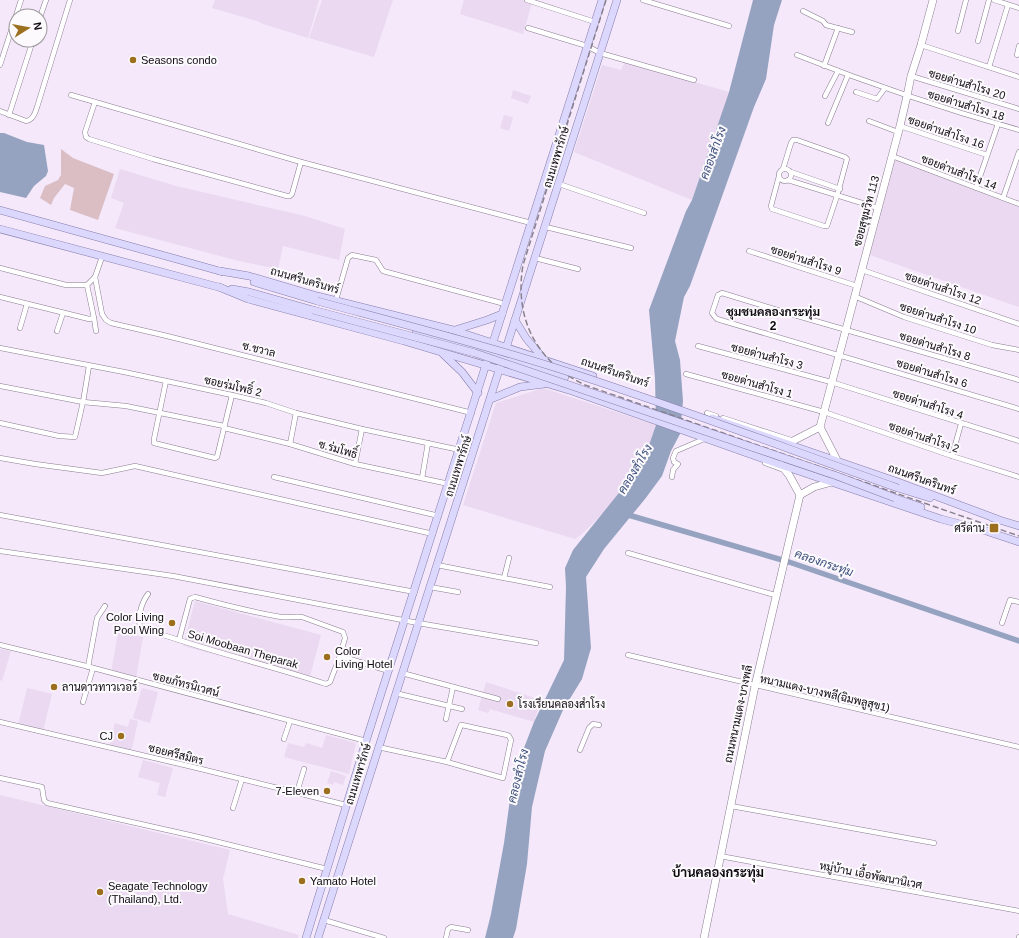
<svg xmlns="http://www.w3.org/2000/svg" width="1019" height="938" font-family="Arial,Sarabun,sans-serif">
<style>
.built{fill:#ead9f1}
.green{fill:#dbbec4}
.water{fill:#95a3c1}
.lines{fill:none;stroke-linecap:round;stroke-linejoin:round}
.canal{stroke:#95a3c1;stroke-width:5.5}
.street-casing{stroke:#887d8e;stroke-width:5.5}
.secondary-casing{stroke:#887d8e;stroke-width:8}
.primary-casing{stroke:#857ea9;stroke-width:8}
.street{stroke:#fff;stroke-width:4.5}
.secondary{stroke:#fff;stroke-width:7}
.primary{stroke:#dcd7fd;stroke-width:7}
.rail{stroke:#89818d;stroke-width:1.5;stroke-dasharray:6 3;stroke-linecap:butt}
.primary-bridge-casing{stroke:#857ea9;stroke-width:8;stroke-linecap:butt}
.primary-bridge{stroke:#dcd7fd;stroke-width:7}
.poi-dot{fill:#9c6f1f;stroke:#fcfafd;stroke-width:1.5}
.labels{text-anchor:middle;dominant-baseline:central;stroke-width:4;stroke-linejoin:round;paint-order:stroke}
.poi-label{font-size:11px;fill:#0e0a10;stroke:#fcfafd;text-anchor:start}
.street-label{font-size:11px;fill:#0e0a10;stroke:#fcfafd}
.water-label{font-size:12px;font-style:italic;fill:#3e517d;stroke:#fcfafd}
.neighbourhood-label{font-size:12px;font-weight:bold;fill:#0e0a10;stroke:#fcfafd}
.quarter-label{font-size:13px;font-weight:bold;fill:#0e0a10;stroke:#fcfafd}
</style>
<rect width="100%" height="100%" fill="#f5e8fb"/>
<g class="built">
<polygon points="215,0 319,0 308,38 260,23 260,22 212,8"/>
<polygon points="322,0 393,0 374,57 309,38"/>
<polygon points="464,0 523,0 532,3 523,34 460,14"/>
<polygon points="625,62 729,92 692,200 574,152 602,65 621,70"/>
<polygon points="513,90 531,96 528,104 511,98"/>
<polygon points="504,115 513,117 509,131 500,128"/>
<polygon points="895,159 1019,207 1019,307 870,255"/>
<polygon points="120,169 176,186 305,216 345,229 339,260 283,246 278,269 235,260 115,228 124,203 111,198"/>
<polygon points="543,388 656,425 649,445 618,494 604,512 582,534 575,539 463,505 496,403"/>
<polygon points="195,601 321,635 309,680 183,646"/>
<polygon points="118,633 143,637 136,678 111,673"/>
<polygon points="0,649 11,651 2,681 0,680"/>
<polygon points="486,682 541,700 534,722 490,709 488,713 478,710"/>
<polygon points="27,688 52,694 43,731 18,726"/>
<polygon points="142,688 158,692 150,723 133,718"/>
<polygon points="130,719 138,721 131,753 109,747 115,723 128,727"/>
<polygon points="326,735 356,743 349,774 284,757 288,743 304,747 306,743 322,748"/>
<polygon points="143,760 173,768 165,797 157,795 160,783 138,777"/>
<polygon points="331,771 346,776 343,785 334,782 333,785 327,783"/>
<polygon points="0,795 230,850 223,879 228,914 299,935 298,938 0,938"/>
</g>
<polygon class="green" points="61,149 73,158 114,174 98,220 70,210 74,188 65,184 54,198 51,205 40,198 45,186 58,180 61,175"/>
<g class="water">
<polygon points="753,0 782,0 774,25 766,79 754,107 690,286 684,297 675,341 680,360 683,401 680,434 671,451 662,476 645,499 604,549 586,577 591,648 582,679 563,710 545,751 532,807 527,864 516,929 513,938 485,938 491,914 504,843 510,799 517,766 534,722 564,660 566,587 565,568 573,550 618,494 649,445 656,425 655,378 649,310 686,211 692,200 729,92"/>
<polygon points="0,133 4,133 27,142 44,145 48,171 46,176 34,186 26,198 0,192"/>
</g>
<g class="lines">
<polyline class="canal" points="625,514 789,562 1019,641"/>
<defs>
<g id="street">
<polyline points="527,0 595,22"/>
<polyline points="643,0 729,26"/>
<polyline points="994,0 1019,8"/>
<polyline points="803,11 823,21 826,25 852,32"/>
<polyline points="40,17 46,0"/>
<polyline points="528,28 587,46 600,53 694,80"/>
<polyline points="958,31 966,0"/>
<polyline points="978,41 989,0"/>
<polyline points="921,45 1019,77"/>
<path d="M797,55C870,84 944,109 1019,130"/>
<polyline points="1017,55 1019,46"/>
<polyline points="0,65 21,0"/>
<polyline points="824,66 838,28"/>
<polyline points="989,67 1008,5"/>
<polyline points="911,76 1019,109"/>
<polyline points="856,92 877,99 885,88"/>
<polyline points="71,95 301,162 531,223"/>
<polyline points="825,96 838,71"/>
<polyline points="95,102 85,132 86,137 89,139 153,159 287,196 290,196 292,194 301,162"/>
<path d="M0,111L26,121C34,120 36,110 38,104L70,0"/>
<polyline points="9,115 33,40"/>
<polyline points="869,121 898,132"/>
<polyline points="828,123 848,75"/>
<polyline points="900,126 987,155"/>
<polyline points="892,156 1019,204"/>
<circle cx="785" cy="175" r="6"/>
<polyline points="791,172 840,189"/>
<polyline points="779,176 771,206 772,209 824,226 827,226 837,196 847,159 845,157 797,140 793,140 791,143 783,169"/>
<polyline points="788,180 878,208"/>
<polyline points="559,184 644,213"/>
<polyline points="976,188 998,124"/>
<polyline points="1003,198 1019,152"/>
<polyline points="546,227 631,248"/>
<polyline points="749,251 857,286"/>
<polyline points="102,257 95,277 102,314 106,320 111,323 167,336 472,413"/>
<polyline points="535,258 578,269"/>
<polyline points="0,268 66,285 87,285 95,277"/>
<polyline points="862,270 1019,324"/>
<polyline points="854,296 904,317 992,345 1019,350"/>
<polyline points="0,297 89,319 94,318 87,285"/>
<polyline points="336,300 348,258 352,255 376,260 383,271 505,304"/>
<polyline points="94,318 96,331"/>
<polyline points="20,328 27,304"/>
<polyline points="57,331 63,313"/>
<polyline points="698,346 831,382 1019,441"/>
<polyline points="0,348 124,372 232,395 266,403 296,413 362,429 460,450"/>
<polyline points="686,374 824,412 952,456 1019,477"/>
<polyline points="1019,380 784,312 722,293 718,295 712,313 715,317 717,319 1019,409"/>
<polyline points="166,381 154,439 154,443 215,458 217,457 232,395"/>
<polyline points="0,386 83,402 126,406 224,426"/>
<polyline points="707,413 716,416"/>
<polyline points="723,418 794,441"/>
<polyline points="0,423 59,436 75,437 83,402 89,366"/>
<polyline points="224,428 290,444 355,464 449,484"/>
<polyline points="290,444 296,413"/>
<polyline points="952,456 961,424"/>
<polyline points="0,458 35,464 102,473 135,466 433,534"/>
<polyline points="765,463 784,470"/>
<polyline points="355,464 362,429"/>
<polyline points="274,477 439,516"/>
<polyline points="672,477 673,470 678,464 674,462 673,458 676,451 704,439"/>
<polyline points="422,478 428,443"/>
<polyline points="0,515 415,592"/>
<polyline points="0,551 173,576 418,623 536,643"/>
<polyline points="628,553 775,595"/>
<polyline points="437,565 550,587"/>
<polyline points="504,578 509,558"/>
<polyline points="430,587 458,592"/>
<path d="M148,594C142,602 136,619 141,628L179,640"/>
<polyline points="1002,623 1010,600 1019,602"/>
<polyline points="0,645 86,666 366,741"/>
<polyline points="628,655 1019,747"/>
<path d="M340,656L345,638L343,632L302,617C295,616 288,618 281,617C252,612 224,605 195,597L192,598L190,599L179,640C228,656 278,668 326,684L330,682L340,656L389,671"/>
<polyline points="88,667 97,618 105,606"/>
<polyline points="402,673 498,699"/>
<polyline points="395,693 462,709"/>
<polyline points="83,702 93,668"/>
<polyline points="446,719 453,687"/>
<polyline points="0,722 193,767 346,805"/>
<polyline points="284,739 290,721"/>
<polyline points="378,747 447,762 503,778 511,740 509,736 507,735 462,725 461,725 447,762"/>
<polyline points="580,750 589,728 593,724 599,725"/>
<polyline points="0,778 42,787 44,800 47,803 194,836 327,869"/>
<polyline points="297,792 304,769"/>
<polyline points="731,806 934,843"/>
<polyline points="233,808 242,779"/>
<polyline points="720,856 1019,911"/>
<polyline points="324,920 384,938"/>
<polyline points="446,938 448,929 451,927 468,930"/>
<polyline points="1019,938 1019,937"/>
</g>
<g id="secondary">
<polyline points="789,443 820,427"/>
<polyline points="838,462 820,427 900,126 907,96 911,76 921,45 933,0"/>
<polyline points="800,495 814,487 832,482"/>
<polyline points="704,938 755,686 800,495 789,475 781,465"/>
</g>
<g id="primary">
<polyline points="0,210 223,272"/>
<polyline points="0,229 222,288"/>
<polyline points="220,271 249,276 317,296 453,330 593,376"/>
<polyline points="254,282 317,301"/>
<polyline points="219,287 248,299 404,341 572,391 781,465 941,519 994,533"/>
<polyline points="232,289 249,292 313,310"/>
<polyline points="515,320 526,338 542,357"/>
<polyline points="455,330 487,320 502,314"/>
<polyline points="416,332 490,353 565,377"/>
<polyline points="443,354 462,372 478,393"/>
<polyline points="491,399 520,387 544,384"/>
<polyline points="712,418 898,482 997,519"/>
<polyline points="898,488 930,498"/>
<polyline points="895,498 921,507"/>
<polyline points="993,518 1019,526"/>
<polyline points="989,532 1019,542"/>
<polyline points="306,938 366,741 602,0"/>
<polyline points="318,938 617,0"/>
</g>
</defs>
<use href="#street" class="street-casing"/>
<use href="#secondary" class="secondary-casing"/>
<use href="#primary" class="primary-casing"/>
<use href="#street" class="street"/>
<use href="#secondary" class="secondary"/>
<use href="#primary" class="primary"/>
<path class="rail" d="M606,0L523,265C514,318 536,362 585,385L1019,536"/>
<defs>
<g id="primary-bridge">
<path d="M317,301C395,322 473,342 550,366C667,403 782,447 898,488"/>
<polyline points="313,310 475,353 837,476 895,498"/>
</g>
</defs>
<use href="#primary-bridge" class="primary-bridge-casing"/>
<use href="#primary-bridge" class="primary-bridge"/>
</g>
<g class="poi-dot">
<circle cx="133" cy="60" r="4"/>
<rect x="989" y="523" width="10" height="10" rx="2"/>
<circle cx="172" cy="623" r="4"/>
<circle cx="327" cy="657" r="4"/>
<circle cx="54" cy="687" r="4"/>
<circle cx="510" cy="704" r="4"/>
<circle cx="121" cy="736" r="4"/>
<circle cx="327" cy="791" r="4"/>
<circle cx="302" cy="881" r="4"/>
<circle cx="100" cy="892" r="4"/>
</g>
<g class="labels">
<g class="poi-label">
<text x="141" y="60">Seasons condo</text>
<text x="985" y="528" text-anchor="end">ศรีด่าน</text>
<text x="164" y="617" text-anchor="end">Color Living<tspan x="164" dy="13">Pool Wing</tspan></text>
<text x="335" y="651">Color<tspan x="335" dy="13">Living Hotel</tspan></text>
<text x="62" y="687">ลานดาวทาวเวอร์</text>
<text x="518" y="704">โรงเรียนคลองสำโรง</text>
<text x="113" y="736" text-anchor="end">CJ</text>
<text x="319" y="791" text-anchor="end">7-Eleven</text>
<text x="310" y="881">Yamato Hotel</text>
<text x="108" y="886">Seagate Technology<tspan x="108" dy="13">(Thailand), Ltd.</tspan></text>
</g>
<g class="street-label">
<text transform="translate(967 84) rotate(17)">ซอยด่านสำโรง 20</text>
<text transform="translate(966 105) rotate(17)">ซอยด่านสำโรง 18</text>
<text transform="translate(946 132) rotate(19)">ซอยด่านสำโรง 16</text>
<text transform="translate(556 157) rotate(-73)">ถนนเทพารักษ์</text>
<text transform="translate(959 172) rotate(21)">ซอยด่านสำโรง 14</text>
<text transform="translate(866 211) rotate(-75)">ซอยสุขุมวิท 113</text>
<text transform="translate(806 260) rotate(18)">ซอยด่านสำโรง 9</text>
<text transform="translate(305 280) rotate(16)">ถนนศรีนครินทร์</text>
<text transform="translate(943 288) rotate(19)">ซอยด่านสำโรง 12</text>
<text transform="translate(938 318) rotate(18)">ซอยด่านสำโรง 10</text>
<text transform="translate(935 346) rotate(17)">ซอยด่านสำโรง 8</text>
<text transform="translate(259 349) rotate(14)">ซ.ชวาล</text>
<text transform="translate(767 356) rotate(15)">ซอยด่านสำโรง 3</text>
<text transform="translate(615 372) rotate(19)">ถนนศรีนครินทร์</text>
<text transform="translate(932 373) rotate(17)">ซอยด่านสำโรง 6</text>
<text transform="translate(757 384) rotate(16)">ซอยด่านสำโรง 1</text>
<text transform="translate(233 386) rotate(13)">ซอยร่มโพธิ์ 2</text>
<text transform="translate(928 404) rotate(18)">ซอยด่านสำโรง 4</text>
<text transform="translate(924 437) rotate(19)">ซอยด่านสำโรง 2</text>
<text transform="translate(338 449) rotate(16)">ซ.ร่มโพธิ์</text>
<text transform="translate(458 466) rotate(-72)">ถนนเทพารักษ์</text>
<text transform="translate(922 479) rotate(20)">ถนนศรีนครินทร์</text>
<text transform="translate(243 649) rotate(16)">Soi Moobaan Theparak</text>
<text transform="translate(186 684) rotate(15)">ซอยภัทรนิเวศน์</text>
<text transform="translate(825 693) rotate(13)">หนามแดง-บางพลี(ฉิมพลูสุข1)</text>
<text transform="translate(738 714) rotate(-78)">ถนนหนามแดง-บางพลี</text>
<text transform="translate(176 754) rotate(14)">ซอยศรีสมิตร</text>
<text transform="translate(358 774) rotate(-73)">ถนนเทพารักษ์</text>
<text transform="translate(871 875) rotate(11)">หมู่บ้าน เอื้อพัฒนานิเวศ</text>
</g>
<g class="water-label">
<text transform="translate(713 153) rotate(-70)">คลองสำโรง</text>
<text transform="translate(635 469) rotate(-59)">คลองสำโรง</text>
<text transform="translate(824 563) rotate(19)">คลองกระทุ่ม</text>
<text transform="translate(518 776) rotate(-76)">คลองสำโรง</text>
</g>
<g class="neighbourhood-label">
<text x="773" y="312">ชุมชนคลองกระทุ่ม<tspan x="773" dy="14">2</tspan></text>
</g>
<g class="quarter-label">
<text x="718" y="872">บ้านคลองกระทุ่ม</text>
</g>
</g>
<g transform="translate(28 28) rotate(79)"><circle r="19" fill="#fcfafd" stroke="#9d9a9e"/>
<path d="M0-3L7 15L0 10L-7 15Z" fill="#9c6f1f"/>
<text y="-6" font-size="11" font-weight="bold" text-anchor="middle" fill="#0e0a10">N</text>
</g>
</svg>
